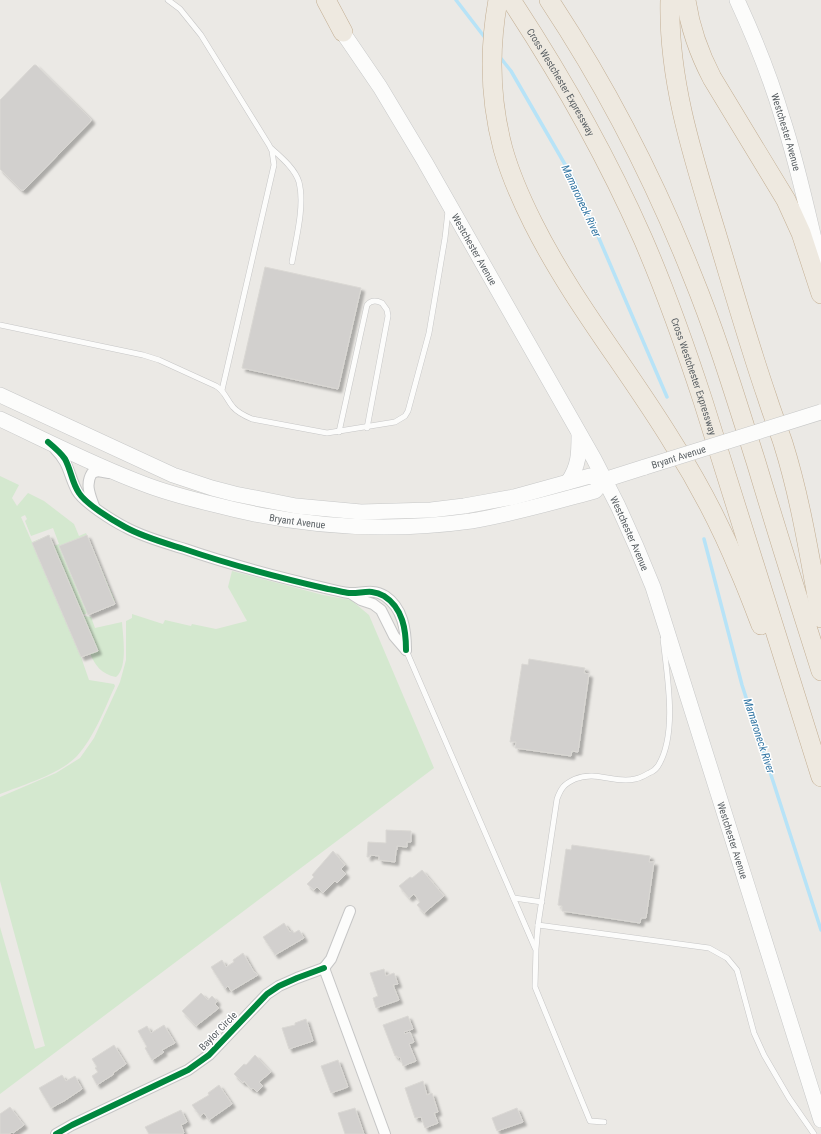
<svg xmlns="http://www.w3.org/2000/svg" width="821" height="1134" font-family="'Roboto Condensed',sans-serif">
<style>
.green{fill:#d4e8cf;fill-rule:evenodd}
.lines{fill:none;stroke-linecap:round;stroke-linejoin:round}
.stream{stroke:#b7e3f7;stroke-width:3.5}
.building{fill:#d2d0ce;stroke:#dad8d4;filter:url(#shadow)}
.service-casing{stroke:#c6c6c6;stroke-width:6}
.minor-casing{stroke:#c6c6c6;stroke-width:12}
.secondary-casing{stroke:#c7c8c8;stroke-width:16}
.motorway-casing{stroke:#c3ae92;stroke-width:20}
.service{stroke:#fcfcfb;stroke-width:5}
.minor{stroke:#fcfcfb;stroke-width:10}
.secondary{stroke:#fcfcfb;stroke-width:15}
.motorway{stroke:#eee9e0;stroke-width:19}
.secondary-bridge-casing{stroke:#c7c8c8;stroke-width:16;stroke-linecap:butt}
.secondary-bridge{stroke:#fcfcfb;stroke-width:15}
.cycleway-casing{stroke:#fff;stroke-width:8}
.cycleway{stroke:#00873e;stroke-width:6}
.labels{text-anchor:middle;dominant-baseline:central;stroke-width:3;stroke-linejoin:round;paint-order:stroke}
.street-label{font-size:10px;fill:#5a6064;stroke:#fff}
.water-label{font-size:11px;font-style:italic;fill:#3477a4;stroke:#fff}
</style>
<defs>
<filter id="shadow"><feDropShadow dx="3.5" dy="3.5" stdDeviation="1" flood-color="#0004"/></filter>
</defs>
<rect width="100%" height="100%" fill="#ebe9e5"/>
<g class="green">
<path d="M0,476L19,485L12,498L17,506L28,493L44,501L74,524L79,536L86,533L115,601L83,615L84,616L91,617L95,628L122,622C123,636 128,668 116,677C101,674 96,666 90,654L81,657L89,680L114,684L115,686C104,710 94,737 77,756C60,774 23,785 0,794ZM25,515L27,519L25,521L31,536L53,528L59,544L54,546L49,535L32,542L21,517Z"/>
<polygon points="232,571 323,595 351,600 369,615 434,768 0,1094 0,927 35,1049 45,1046 0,881 0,797 56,773 80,758 94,738 120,682 126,660 126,621 132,618 132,614 163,624 165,620 191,626 192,624 216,629 247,621 228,587"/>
</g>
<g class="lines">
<g class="stream">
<polyline points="456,0 486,39"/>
<polyline points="499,56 511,71 574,180 667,397"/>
<polyline points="704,539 742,685 821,930"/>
</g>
</g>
<g class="building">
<polygon points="34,65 36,65 91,119 91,121 24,190 21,190 0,169 0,100"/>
<polygon points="265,267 361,288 338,389 242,368"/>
<polygon points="49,535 98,651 81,657 32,543"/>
<polygon points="87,535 115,604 88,615 59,546"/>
<polygon points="529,659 585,668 584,673 589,674 578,752 572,751 571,756 515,748 516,742 510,742 522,664 528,665"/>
<polygon points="386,830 411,831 411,842 407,842 407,847 397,846 397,850 396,850 395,862 379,860 379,856 370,855 370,857 367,857 368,842 386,843"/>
<polygon points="572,845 650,856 649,862 654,862 646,918 641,918 640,923 562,911 562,906 558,905 566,849 571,850"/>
<polygon points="333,851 345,865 341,869 346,874 337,883 335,881 323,893 317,887 314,890 307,884 314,877 312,875"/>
<polygon points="422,870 444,896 424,913 417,905 420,902 414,894 409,898 399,886 410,877 412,878"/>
<polygon points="284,923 290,932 292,930 294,933 299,930 304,938 275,955 263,937"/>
<polygon points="243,953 254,972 255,972 258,975 231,991 228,986 225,989 211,967 222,960 226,967 234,962 233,960"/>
<polygon points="384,969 386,976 394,973 398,984 393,985 399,1000 376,1008 373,998 378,996 370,973"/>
<polygon points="201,993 208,1000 212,996 217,1001 215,1004 219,1008 196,1026 182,1011"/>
<polygon points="408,1016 413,1029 404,1032 405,1034 410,1032 414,1042 409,1044 416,1061 403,1066 400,1057 398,1058 397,1056 395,1056 383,1025"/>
<polygon points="306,1019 313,1041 289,1049 282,1028 295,1025 295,1023"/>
<polygon points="164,1025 175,1043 162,1050 164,1052 152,1060 145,1048 147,1047 138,1031 147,1026 151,1033"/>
<polygon points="114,1045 126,1064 113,1073 114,1074 97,1085 92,1076 98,1072 95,1068 97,1067 92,1059"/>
<polygon points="255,1055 271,1072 259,1082 263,1086 257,1092 253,1088 251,1089 244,1081 243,1083 234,1074 244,1064 246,1065"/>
<polygon points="338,1060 348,1087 331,1093 321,1066"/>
<polygon points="62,1075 66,1081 75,1076 82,1089 64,1101 51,1108 39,1088"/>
<polygon points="423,1081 427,1095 432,1093 438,1112 434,1113 438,1123 425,1128 421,1117 415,1118 405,1088"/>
<polygon points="219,1085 232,1104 209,1120 204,1113 200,1116 192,1105 209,1095 208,1093"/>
<polygon points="10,1107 24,1125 13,1133 12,1132 9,1134 0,1134 0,1114"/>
<polygon points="355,1108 364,1134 345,1134 338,1113"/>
<polygon points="517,1108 523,1122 497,1131 492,1118"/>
<polygon points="181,1110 187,1122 181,1125 184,1133 182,1134 149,1134 145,1127"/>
</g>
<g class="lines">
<defs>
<g id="service">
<polyline points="168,0 180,9 201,35 269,145 272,151 274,165 222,390"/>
<path d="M272,149C282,158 295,169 299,182C305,205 296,239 292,262"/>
<path d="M0,325L143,355L159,360L216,386C225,391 226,399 233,407C238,413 245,416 252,419L327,433L395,422L405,416L408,411L429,333L445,238L448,211"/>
<path d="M339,432L367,305C371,300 376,300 382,303L387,310L388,316L367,428"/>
<polyline points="406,650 535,948"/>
<polyline points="514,898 542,902"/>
<polyline points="538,925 709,948 727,958 737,970 754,1033 764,1055 789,1098 814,1134"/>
<path d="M604,1122L590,1121L535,987L536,949L538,925L557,799C561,788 564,784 575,779C597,770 613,784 635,779C640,778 644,776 649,773C652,772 656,769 658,766C678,734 667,675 663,639"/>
</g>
<g id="minor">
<path d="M55,449C70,464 68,474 77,491C83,502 113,521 125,527C143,537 165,543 185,549C231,565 278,577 325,588C333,590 341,592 349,593C361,594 372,588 385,596C403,608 406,630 406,650"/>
<path d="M94,506C90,495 85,484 92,473L98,471L109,473"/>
<polyline points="350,593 361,600 373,604 381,610 394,636 406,650"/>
<polyline points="324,968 385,1134"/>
<polyline points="324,968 331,959 350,911"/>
<polyline points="56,1134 72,1125 188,1070 209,1055 267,994 279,986 297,978 324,968"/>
</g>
<g id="secondary">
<path id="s1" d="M737,0C755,39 771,79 783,120C799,169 809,219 821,268"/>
<path id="s2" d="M337,24L380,87L425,162L594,459L618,506L636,546L653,587L666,628L821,1120"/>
<polyline points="0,395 173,475 212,488 235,494 296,506 361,512 431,510 464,506 514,497 590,476 604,480"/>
<path id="s3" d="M0,419C47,441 95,466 144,484C167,493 191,499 216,505C300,527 384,533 471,521C513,514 554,502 595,491L604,480L645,467"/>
<path d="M568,482C579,466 579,453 579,435"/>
</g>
<g id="motorway">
<polyline points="326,0 343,32"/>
<path d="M498,0C489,49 490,100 503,149C510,174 521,199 533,223C572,301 628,369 673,443C699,484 721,526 739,570C747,588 754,607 761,625"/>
<path id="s4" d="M511,0C561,76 606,155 643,239C666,292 685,346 703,401L821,777"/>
<path d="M549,0C606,86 654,179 692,275C717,336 736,399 756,462C777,532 799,602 821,671"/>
<path d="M670,0C668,79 692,154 715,229C732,285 748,342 767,397C772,413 778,428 783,443C801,500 810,560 821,618"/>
<path d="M686,0C690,28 699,53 712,78L786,200L801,233L821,294"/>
</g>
</defs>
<use href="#service" class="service-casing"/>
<use href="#minor" class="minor-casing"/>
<use href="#secondary" class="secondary-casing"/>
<use href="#motorway" class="motorway-casing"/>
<use href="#service" class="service"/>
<use href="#minor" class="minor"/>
<use href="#secondary" class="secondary"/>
<use href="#motorway" class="motorway"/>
<defs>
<g id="secondary-bridge">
<path id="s5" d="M645,467L821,412"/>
</g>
</defs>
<use href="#secondary-bridge" class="secondary-bridge-casing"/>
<use href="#secondary-bridge" class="secondary-bridge"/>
<defs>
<g id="cycleway">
<path d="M48,442C54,447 61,453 65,459C71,470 72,483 79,493C86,504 112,520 125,527C143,537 165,543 184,549C231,565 280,578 328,589C335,590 342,592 349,593C361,594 371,588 384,596C403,608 406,630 406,650"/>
<polyline points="56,1134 72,1125 188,1070 209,1055 267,994 279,986 297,978 324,968"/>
</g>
</defs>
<use href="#cycleway" class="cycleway-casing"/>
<use href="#cycleway" class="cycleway"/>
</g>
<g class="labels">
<g class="street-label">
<text stroke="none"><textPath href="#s4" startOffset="96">Cross Westchester Expressway</textPath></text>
<text stroke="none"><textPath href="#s1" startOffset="141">Westchester Avenue</textPath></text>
<text stroke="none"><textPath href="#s2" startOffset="264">Westchester Avenue</textPath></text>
<text stroke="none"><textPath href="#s4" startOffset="420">Cross Westchester Expressway</textPath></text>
<text stroke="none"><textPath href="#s5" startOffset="35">Bryant Avenue</textPath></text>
<text stroke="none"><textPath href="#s3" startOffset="316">Bryant Avenue</textPath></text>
<text stroke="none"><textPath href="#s2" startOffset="588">Westchester Avenue</textPath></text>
<text stroke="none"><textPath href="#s2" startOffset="912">Westchester Avenue</textPath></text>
<text transform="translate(218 1031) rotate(-46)">Baylor Circle</text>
</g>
<g class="water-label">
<text transform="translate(581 201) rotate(65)">Mamaroneck River</text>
<text transform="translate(759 736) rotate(72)">Mamaroneck River</text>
</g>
</g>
</svg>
